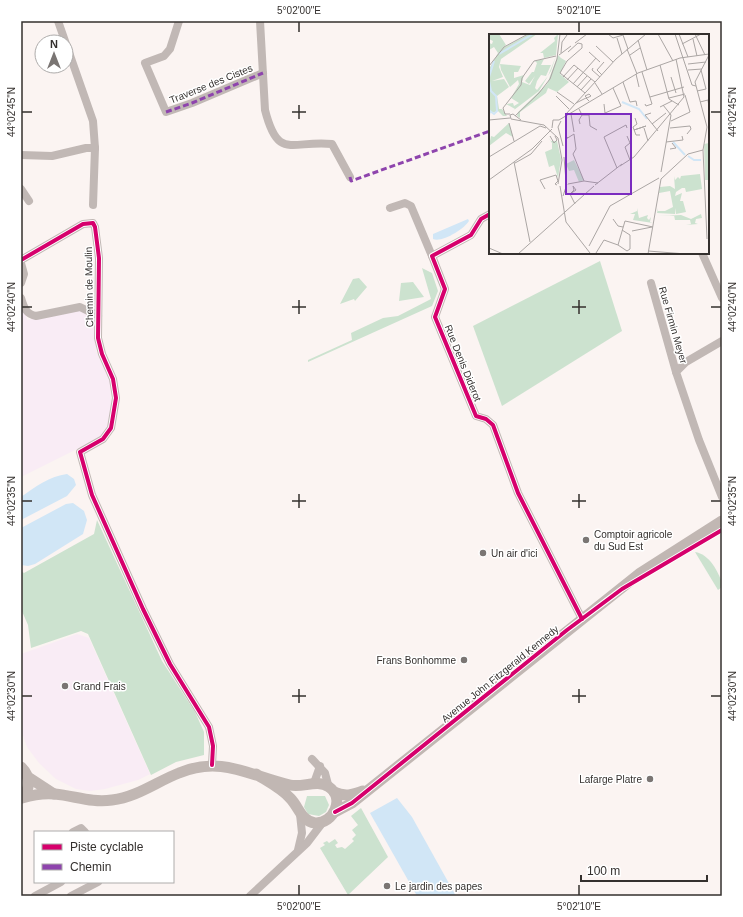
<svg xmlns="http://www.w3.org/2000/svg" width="743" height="917" font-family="Helvetica,sans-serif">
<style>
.commercial{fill:#f9ecf5}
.green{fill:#cce2cf}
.water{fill:#d1e6f6}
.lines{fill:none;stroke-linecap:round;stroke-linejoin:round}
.street{stroke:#c1b8b5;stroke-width:8}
.secondary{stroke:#c1b7b3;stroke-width:11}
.quiet{stroke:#8e44ad;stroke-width:3;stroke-dasharray:6 3;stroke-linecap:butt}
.cycleway-casing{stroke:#fff;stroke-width:6}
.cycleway{stroke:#d6006c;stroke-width:4}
.ticks{fill:none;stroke:#34302e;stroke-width:1.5}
.poi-dot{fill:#7a7573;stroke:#fff;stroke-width:1.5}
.labels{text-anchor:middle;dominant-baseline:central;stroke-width:3;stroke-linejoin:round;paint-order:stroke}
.street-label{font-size:10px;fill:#34302e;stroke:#fff}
.poi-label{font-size:10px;fill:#34302e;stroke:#fff;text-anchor:start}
.inset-river{fill:none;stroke:#d1e6f6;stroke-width:2}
.inset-road{fill:none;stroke:#aba6a4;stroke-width:1}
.view{fill:#7b2cbf;fill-opacity:0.15;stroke:#7b2cbf;stroke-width:2}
.inset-edge{fill:none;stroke:#34302e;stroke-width:2}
.neatline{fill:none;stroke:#34302e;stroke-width:1.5}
.ticks-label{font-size:10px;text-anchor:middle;fill:#34302e}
</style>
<rect width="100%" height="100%" fill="#fbf4f2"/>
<g class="commercial">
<polygon points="21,289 27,320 82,309 90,313 94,319 96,351 110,381 111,404 107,430 101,437 21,477"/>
<polygon points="77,634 89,638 150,774 138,780 105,789 90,791 76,789 56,779 39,763 27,747 21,730 21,654"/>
</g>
<g class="green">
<polygon points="600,261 622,331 502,406 473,326"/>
<polygon points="422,268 432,273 438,291 432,306 308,362 308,360 352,340 351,333 383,318 398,316 431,299"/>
<polygon points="359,278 367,287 355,301 354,299 340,304 353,279"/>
<polygon points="413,282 424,297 399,301 401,283"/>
<polygon points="97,520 162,661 195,712 204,732 204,755 176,762 151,775 88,634 81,631 31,648 28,625 21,609 21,571 24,573 94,534"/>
<path d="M695,552C709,554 718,571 722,583V587L718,590Z"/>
<polygon points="307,796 325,796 329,805 326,812 319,816 308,814 304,807"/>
<polygon points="361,808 388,857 348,895 320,848 325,845 323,843 327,841 329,843 335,839 338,843 335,845 337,848 342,847 345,849 354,841 352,839 356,835 352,830 358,825 351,816"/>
</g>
<g class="water">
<path d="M468,219L469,221C464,229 442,243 433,239V234Z"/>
<path d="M67,474L74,479L76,485L67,496L21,520V497C35,487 50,476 67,474Z"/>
<polygon points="73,503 84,511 87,520 83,534 35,564 28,566 21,565 21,528 66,504"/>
<polygon points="397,798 412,817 456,896 417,896 370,813"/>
</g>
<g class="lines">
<g class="street">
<polyline points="58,21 93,121 95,148 93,205"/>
<polyline points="179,21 170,49 164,56 145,63 166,112 192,103 263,73"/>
<path d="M260,21L265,110C278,161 291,140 332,144L350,177"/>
<polyline points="21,155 52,156 86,148 95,148"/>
<polyline points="21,189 29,201"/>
<polyline points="390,208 405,203 411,206 432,256"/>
<polyline points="490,214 481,219 471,235 432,256 445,289 435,317 476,416 486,419 493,425 518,493 582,619"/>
<polyline points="702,253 722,298"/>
<polyline points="21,260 83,224 93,223 95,227 99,258 98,338 102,354 113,379 116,398 111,428 103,439 80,452 92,495 143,609 170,664 209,727 213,746 212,765"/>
<polyline points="21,263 24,274 21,283"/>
<polyline points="651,283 676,372"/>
<path d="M21,298C24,308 26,314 36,316L80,307L98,316"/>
<polyline points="722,341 686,362 676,372 699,440 722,497"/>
<polyline points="312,759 325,773 329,788"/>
<polyline points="314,783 320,766"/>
<polyline points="73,832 81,828 85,832"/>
<polyline points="298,850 302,833 300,814"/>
<polyline points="35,896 61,882"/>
<polyline points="71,896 98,882"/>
<polyline points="250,896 307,843 323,822"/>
</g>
<g class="secondary">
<path d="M21,767C31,777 31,789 21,798"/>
<polyline points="28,777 54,794"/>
<path d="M334,792C345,797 352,795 363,791"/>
<path d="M22,798C32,795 45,793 55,794C75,796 92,803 112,800C137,797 156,782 179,773C221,755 250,776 290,785C303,788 317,779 329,787C345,798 334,824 315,823C301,821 299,807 290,798C281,788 267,781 256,774"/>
<polyline points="335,812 352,803 639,574 722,521"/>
</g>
<g class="quiet">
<polyline points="166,112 192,103 263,73"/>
<polyline points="350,177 351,181 490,131"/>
</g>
<defs>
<g id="cycleway">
<polyline points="490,214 481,219 471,235 432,256 445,289 435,317 476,416 486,419 493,425 518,493 582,619"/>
<polyline points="21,260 83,224 93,223 95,227 99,258 98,338 102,354 113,379 116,398 111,428 103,439 80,452 92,495 143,609 170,664 209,727 213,746 212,765"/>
<polyline points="335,812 352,803 567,630 622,589 722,530"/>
</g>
</defs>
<use href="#cycleway" class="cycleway-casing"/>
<use href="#cycleway" class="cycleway"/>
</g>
<path class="ticks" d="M299,22V32M579,22V32M299,105V119M22,112H32M292,112H306M711,112H721M299,300V314M579,300V314M22,307H32M292,307H306M572,307H586M711,307H721M299,494V508M579,494V508M22,501H32M292,501H306M572,501H586M711,501H721M299,689V703M579,689V703M22,696H32M292,696H306M572,696H586M711,696H721M299,885V895M579,885V895"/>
<g class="poi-dot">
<circle cx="586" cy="540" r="4"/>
<circle cx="483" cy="553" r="4"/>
<circle cx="464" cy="660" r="4"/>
<circle cx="65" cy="686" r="4"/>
<circle cx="650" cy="779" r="4"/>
<circle cx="387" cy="886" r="4"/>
</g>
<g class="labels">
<g class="street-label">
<text transform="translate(211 84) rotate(-22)">Traverse des Cistes</text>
<text transform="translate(89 287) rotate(-91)">Chemin de Moulin</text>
<text transform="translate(673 325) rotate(74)">Rue Firmin Meyer</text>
<text transform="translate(463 363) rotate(68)">Rue Denis Diderot</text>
<text transform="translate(500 674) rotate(-39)">Avenue John Fitzgerald Kennedy</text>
</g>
<g class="poi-label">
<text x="594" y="534">Comptoir agricole<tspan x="594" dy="12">du Sud Est</tspan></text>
<text x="491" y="553">Un air d'ici</text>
<text x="456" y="660" text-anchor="end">Frans Bonhomme</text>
<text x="73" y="686">Grand Frais</text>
<text x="642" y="779" text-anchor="end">Lafarge Platre</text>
<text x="395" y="886">Le jardin des papes</text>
</g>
</g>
<g transform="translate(489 34)">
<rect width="220" height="220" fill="#fbf4f2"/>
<path d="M0,0H10L17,11L14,14L40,0H48L12,25L10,33L14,43L3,47L15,45L20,53L8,62L10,75H13L18,82H14L8,76V78L0,79V35L9,19L5,13L0,16V9L3,10L4,7L0,5ZM69,0L67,21L55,24L54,19H51L66,7L65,4ZM69,21L72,24L74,21L72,24L77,27L71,40L80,48L68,58L59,54L57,59L31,78V84L28,82L29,78L58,50ZM67,22L62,37L50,57L21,79L26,75L17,70L24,69L25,72L30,69L22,64L30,50L29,46L21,53L12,36L11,30L32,32L29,38H25V44L35,41L33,48L41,51L46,42L40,50L36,47L43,38H45L48,29L46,27L55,25L52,31H62L57,42L52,41L48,47L46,54L48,56L59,42ZM20,89L24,103L17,99L0,112L2,102L5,103ZM59,103L62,107H68L72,125L69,144L65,131L60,133L56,118L63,115V109ZM220,109V156H219V146H216L215,110ZM85,126L95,146L90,148L85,136L80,137L77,130ZM211,140L213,155L197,158L196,154H193L187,158L186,162L193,159L191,167H194L197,178L187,180V174L186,180L168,179L169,174V177H176L184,173L181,157L170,159L171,153L181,152L186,155L185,142L186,146L189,143L191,145L192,142ZM148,174L150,184L159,181L158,184L160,186L162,183L161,188L164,189L144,186L146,180H141L148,177ZM212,180L213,184L207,185L206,189L209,190L197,191L202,190L201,186H186L185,181L169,182L192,181L202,185Z" fill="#cce2cf"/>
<path class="inset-river" d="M10,20L44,0M0,43L5,27M0,47L2,57L7,62L8,77L5,80L1,77L0,81M133,68L150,75L158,85M184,108L196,121M199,122L205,126H212"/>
<path class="inset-road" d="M119,0L124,4L134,1M169,0L184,27M186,0L203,51L207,52M190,0L199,23M206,0L216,21M134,1L139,15M128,4L133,20M204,5L208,22M149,6L158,36M86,9L98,0M193,10L212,0M107,12L124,28M138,15L148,40M79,18L89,9L93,10V14L78,27L71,39L96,59M100,18L111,28M72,19L73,8L78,1M70,21L82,12M141,21L151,14M199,30L217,28M171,31L180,65L190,71M0,32L15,13L39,0M104,34L103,36L111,43M199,36L213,35M153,38L163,70L157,72L156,70M147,40L150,53M113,41L108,36L115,28M74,43L85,31L106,48M182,43L187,59M78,46L89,34M134,48L141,68L147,67L148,72M106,49L113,60M84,50L107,24M88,53L98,42M92,56L102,45M208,57L217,55L212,36M68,58L85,70M100,60L102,62L98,64L96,62ZM67,62L80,75M161,63L195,53M180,64L196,60M211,68L219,66L220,73M87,69L97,64L100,67M115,70L116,79L132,72L124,54M174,71L182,81M171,73L183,67M90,75L93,81L90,86L91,90M162,79L156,81L169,97M21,80H16L14,74L32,51L33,44L45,27L67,22M77,80L127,25L157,0M82,80L85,98M93,81H100L101,92L108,96M26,82L50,59L61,45L68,25L71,0M146,84L148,90L144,93L147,101H151M0,86L21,84M32,86L24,80L21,81L22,85L55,91L69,104L73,126L69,150M72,87L69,93L74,112M182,87L201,78L196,61M20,89L25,107M163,90L177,79M63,94L64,86H70L149,39L191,24L220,20M155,94L159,107M181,94L201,92L202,95L198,100M145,96L157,92L145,96M61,102L65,109L68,106L66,102M138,102L141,109L136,113L141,126M79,103L77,105L85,100L87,115L84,120L95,147M177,108L194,106L193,102M181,115L187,114L183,109M0,123L51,92L57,94M75,123L77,147M25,128L41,208M26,129L42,120L53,107M131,132L145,123L195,63L187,25M128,134L115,103L137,91L138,94M172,138L182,81M0,146L43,115L63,95M79,150L95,147L109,149M106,151L133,130M71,152L77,188L101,219M56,155L51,146L67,141L69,147L66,150L68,151M81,160L85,156L84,152L87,156L81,160L86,170M74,162L78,150M124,185L129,192L134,193M143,197L163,193M218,205L214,116L218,93L206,48L220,21M129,211L138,217L141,215V201L133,196M100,212L121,172L170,144M0,214L14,220M159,217L197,220M107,219L115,206L129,211L136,187L164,193M29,220L105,152M159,220L172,145L199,120L214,116"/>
<path class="view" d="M77,80H142V160H77Z"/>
<rect width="220" height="220" class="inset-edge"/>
</g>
<rect width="743" height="917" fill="none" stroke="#ffffff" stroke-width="44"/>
<rect x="34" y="831" width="140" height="52" fill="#ffffff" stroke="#aeacab"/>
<rect x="42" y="844" width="20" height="6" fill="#d6006c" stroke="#aeacab"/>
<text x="70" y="851" font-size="12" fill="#34302e">Piste cyclable</text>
<rect x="42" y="864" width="20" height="6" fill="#8e44ad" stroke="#aeacab"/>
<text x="70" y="871" font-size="12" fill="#34302e">Chemin</text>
<g transform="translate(54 54)"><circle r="19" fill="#ffffff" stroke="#aeacab"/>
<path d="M0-3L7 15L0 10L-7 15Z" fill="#7a7573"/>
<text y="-6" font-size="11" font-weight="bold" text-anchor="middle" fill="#34302e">N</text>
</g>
<path d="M581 875v6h126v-6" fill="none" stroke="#34302e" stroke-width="2"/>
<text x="587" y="875" font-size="12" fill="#34302e" stroke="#ffffff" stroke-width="3" paint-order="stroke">100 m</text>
<rect x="22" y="22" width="699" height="873" class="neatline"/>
<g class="ticks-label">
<text x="299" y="14">5°02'00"E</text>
<text x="579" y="14">5°02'10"E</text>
<text transform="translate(11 112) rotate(-90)" y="4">44°02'45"N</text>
<text transform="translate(732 112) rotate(-90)" y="4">44°02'45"N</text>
<text transform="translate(11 307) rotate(-90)" y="4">44°02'40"N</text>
<text transform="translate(732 307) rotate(-90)" y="4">44°02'40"N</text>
<text transform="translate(11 501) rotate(-90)" y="4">44°02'35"N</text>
<text transform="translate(732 501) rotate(-90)" y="4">44°02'35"N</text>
<text transform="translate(11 696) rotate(-90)" y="4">44°02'30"N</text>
<text transform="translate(732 696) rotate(-90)" y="4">44°02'30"N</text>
<text x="299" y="910">5°02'00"E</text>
<text x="579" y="910">5°02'10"E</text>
</g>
</svg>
